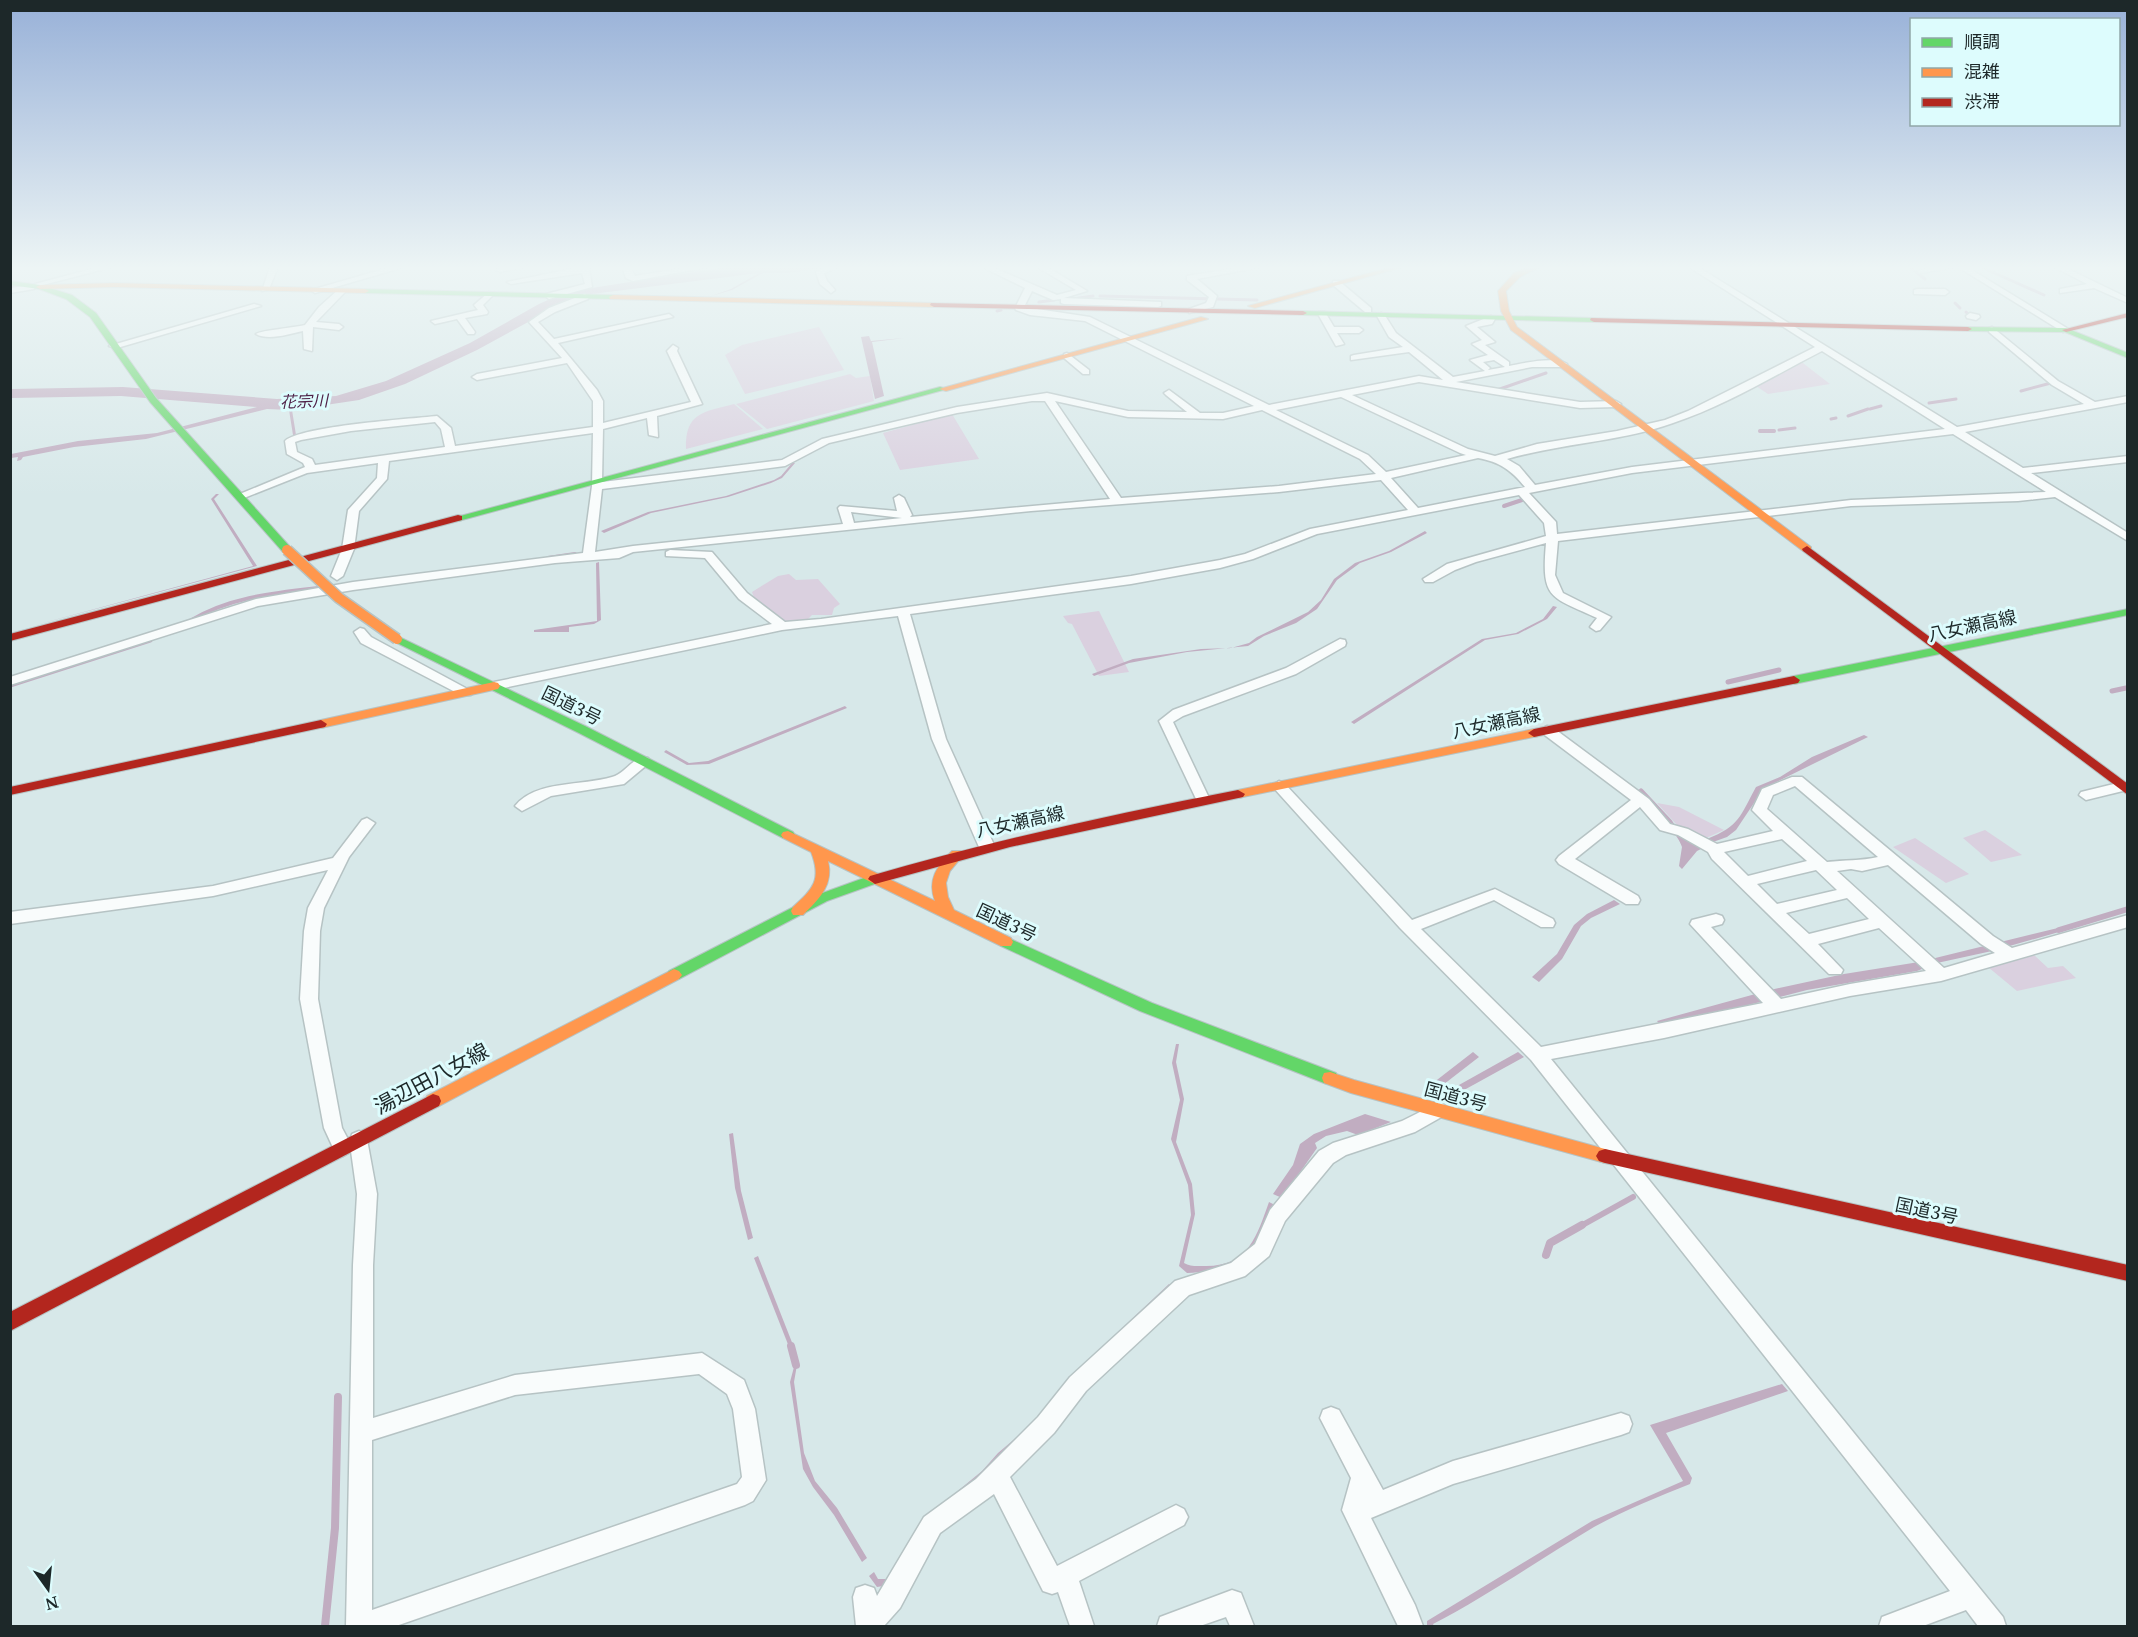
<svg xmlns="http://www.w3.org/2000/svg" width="2138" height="1637" font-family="'Noto Serif','Noto Sans JP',serif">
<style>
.green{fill:#dad0df}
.water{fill:#c1adc1}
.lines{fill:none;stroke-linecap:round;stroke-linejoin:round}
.stream-far4{stroke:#c1adc1;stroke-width:3}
.stream-far3{stroke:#c1adc1;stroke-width:4}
.stream-far2{stroke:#c1adc1;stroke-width:5}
.stream-far1{stroke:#c1adc1;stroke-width:6}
.stream{stroke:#c1adc1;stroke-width:8}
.street-casing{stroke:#b6c3c4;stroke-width:3}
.fast-casing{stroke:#b6c3c4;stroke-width:2}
.slow-casing{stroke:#b6c3c4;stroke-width:2}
.jam-casing{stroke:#b6c3c4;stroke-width:2}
.street{fill:#f9fcfc;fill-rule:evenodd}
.fast{fill:#63d668;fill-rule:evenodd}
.slow{fill:#ff974d;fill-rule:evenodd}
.jam{fill:#b3261e;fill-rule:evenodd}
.slow-bridge-casing{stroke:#b6c3c4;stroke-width:13;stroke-linecap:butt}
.slow-bridge{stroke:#ff974d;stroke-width:10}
.labels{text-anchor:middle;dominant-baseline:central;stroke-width:6;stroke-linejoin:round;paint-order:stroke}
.far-water-label{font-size:16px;font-style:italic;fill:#4f2248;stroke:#ddfcfd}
.street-label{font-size:18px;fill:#1d2829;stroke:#ddfcfd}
.near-street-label{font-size:21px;fill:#1d2829;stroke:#ddfcfd}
</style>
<rect width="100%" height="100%" fill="#d7e8e9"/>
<g class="green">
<polygon points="819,327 844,370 745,394 725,355 742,345"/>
<polygon points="1799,360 1830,384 1768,394 1753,384"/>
<polygon points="850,374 856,378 870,376 874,401 767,429 736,404"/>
<path d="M734,404L763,429L686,449C685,412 704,412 734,404Z"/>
<polygon points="952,414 979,459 900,470 883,433"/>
<path d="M789,574L796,580L818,579L840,604L834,608L832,615H812L805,622C801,622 794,623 790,622C776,619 756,606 752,592L778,576Z"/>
<polygon points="1099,611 1129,672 1099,676 1072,624 1068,623 1063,616"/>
<polygon points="1657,803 1679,807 1724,830 1706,838 1677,825"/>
<polygon points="1985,830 2022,855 1991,862 1963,838"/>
<polygon points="1915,838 1969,874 1946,883 1893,847"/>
<polygon points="2033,954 2048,968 2063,966 2076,978 2017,991 1988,967"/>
</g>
<g class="water">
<polygon points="726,267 828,267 788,273 763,273 732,290 711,296 731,289 759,273 584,295 552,309 477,350 405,384 359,400 292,410 296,435 293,435 289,410 267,409 146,439 74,447 23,457 21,460 17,461 18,457 11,458 11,454 78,441 157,433 257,407 121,396 11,398 11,389 123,387 277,399 336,396 386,381 470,343 539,304 566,292"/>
<polygon points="869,336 871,341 904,338 872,342 884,396 875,399 861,337"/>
<polygon points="792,463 795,463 782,478 771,483 728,497 651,513 604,533 601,531 648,512 726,496 774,480 781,476"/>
<polygon points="216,494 219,494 214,499 257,566 32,626 253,566 211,499"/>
<polygon points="1425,531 1427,533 1391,552 1360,563 1337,580 1317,609 1296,623 1264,636 1248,646 1187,652 1129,663 1094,676 1092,674 1133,659 1201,649 1231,648 1249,643 1257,637 1308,612 1321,600 1334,579 1355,563 1389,551"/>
<polygon points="599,562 601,620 594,624 569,627 569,632 534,632 534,630 597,621 596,563"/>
<polygon points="1553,606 1557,607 1547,619 1518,634 1485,640 1354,724 1351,722 1482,639 1516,633 1543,619"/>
<polygon points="845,706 847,708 709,764 687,765 664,752 666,750 689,763 708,761"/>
<path d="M1864,735L1868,737L1764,788L1736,830L1727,837L1713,842L1707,839C1740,826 1740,816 1756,787L1780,777L1812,757Z"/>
<polygon points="1677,835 1703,848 1697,851 1682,869 1679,866 1682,847"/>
<polygon points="1614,900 1620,904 1591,918 1581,926 1562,959 1539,982 1532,977 1557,954 1574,925 1587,914"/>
<polygon points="2062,927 2066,930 1992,951 1937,963 1917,971 1807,990 1662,1027 1657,1021 1770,990 1844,974 1919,962"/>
<path d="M1176,1044H1179L1176,1062L1184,1099L1176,1142L1192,1184L1195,1214L1184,1263C1190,1267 1198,1266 1206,1266C1249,1266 1257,1235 1269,1202L1275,1205C1268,1218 1263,1235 1254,1247C1241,1267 1208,1272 1187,1273L1179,1266L1191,1215L1188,1185L1171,1139L1180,1100L1172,1063Z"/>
<polygon points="1473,1052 1479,1057 1439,1088 1433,1083"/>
<polygon points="1518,1052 1524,1057 1455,1095 1450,1090"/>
<polygon points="1365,1114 1391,1122 1358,1135 1347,1131 1326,1136 1315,1143 1317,1148 1282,1198 1273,1194 1293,1165 1300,1144 1314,1134"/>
<polygon points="733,1133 741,1191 753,1238 748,1240 735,1188 729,1134"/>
<polygon points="758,1256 795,1350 791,1352 754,1258"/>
<polygon points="1169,1284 1172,1287 889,1585 877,1587 869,1576 874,1572 878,1579 887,1579 925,1518 982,1471 998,1453 1031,1425 1071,1376"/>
<polygon points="798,1359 794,1382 804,1453 815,1481 837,1508 867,1558 862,1562 834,1515 813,1487 803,1469 790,1382 794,1367 793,1360"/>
<path d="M1782,1384L1788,1391L1666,1433L1692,1478L1690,1484C1658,1497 1625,1510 1594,1527C1540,1559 1489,1595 1433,1624L1434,1626H1427V1621L1592,1521L1683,1481L1650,1425Z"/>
</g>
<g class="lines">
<g class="stream-far4">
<polyline points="1910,267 1925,279"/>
<polyline points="1981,267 2044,295"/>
<polyline points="1100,296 1257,300"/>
<polyline points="1066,300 1093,296"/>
<polyline points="1039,302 1054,300"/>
<polyline points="1955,303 1960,308"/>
<polyline points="997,311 1001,310"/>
<polyline points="1966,312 1968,314"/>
<polyline points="1454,381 1473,385"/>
<polyline points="1497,390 1546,373"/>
<polyline points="2021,391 2051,383 2049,381"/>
<polyline points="1929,403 1956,399"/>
<polyline points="1870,409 1881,406"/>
<polyline points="1848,416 1868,409"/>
<polyline points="1831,419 1836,418"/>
<polyline points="1779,430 1795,428"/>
<polyline points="1760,431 1774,431"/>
</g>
<g class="stream-far3">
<polyline points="1760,431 1774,431"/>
<polyline points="1504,506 1522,500"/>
<polyline points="548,558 575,554"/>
<path d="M190,621C229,597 275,593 319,588"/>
</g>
<g class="stream-far2">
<polyline points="1728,682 1779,670"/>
<polyline points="10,685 150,640"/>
<polyline points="2112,691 2126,688"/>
<polyline points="1641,791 1670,822 1683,842"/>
</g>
<g class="stream-far1">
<polyline points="2059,930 2128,909"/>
<polyline points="1579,1227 1633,1197"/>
</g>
<g class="stream">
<polyline points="1546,1255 1550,1243 1582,1225"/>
<polyline points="791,1346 796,1365"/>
<polyline points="325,1626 335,1528 338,1397"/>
</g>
<defs>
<g id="street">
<polygon points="99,267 112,267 39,286 35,284"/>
<polygon points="270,267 278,267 269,289 262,291"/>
<polygon points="391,267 404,267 315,293 311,290"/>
<polygon points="505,267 526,267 500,272 496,270"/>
<polygon points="581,267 589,267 592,287 549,299 545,296 546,294 585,284 582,273 511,284 507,282"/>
<polygon points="622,267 630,267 635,276 691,267 709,267 633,281 626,278"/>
<polygon points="828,267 839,267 824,273 827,281 835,290 831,293 820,284 816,272"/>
<path d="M982,267H992L1057,295L1076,290L1037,267H1047L1087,291L1064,298L1161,302V306L1158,307L1064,304L1061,303V299L1053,300L1032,291L1024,307L1090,317L1269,405L1419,376L1443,380L1409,352L1351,360V356L1354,355L1403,347L1389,337L1377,316L1381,313L1384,314L1396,333L1453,377L1485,371L1470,360L1488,355L1472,344L1482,340L1466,326L1491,316L1495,319L1492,324L1477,327L1495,342L1485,345L1509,362V366C1524,363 1555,356 1567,364L1562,367H1532L1456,382L1580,402L1616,401L1621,404L1616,407L1580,408L1419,382L1352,395L1468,449L1495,456L1537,444L1617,431L1665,420L1688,411L1815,347L1689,267H1698L1957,427L2084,404L2052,385L1989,332V328L1992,327L2058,381L2095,402L2128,396V402L1965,432L2023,468L2128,456V462L2031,473L2128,533V541L2055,497L2018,501L1851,506L1558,541L1555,575L1563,593L1611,617L1600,630L1596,631L1590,627L1597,618C1550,596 1541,600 1546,543L1476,562L1455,570L1433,582H1425L1423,579L1447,564L1546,536L1544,523L1519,495L1317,534L1253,559L1220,568L1131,584L910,614L946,739L995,847L987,852L979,847L932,739L898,616L782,630L494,690L487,686L494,682L772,624L739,599L705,558L666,556V552L670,550L712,552L747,593L785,622L821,619L1131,576L1220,560L1245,554L1310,529L1408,510L1381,480L1279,492L1031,511L633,552L619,558L555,563L353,590L258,606L10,685V677L256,599L353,582L583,553L592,486L593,433L389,461L387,479L359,511L354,549L343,576L337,580L331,576L342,549L348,510L377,478L378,463L307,473L244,498L240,499L235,496L305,467L303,463L287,454L285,441C301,426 409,419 437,416L451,428L455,446L593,427V401L567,363L477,380L472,377L477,374L562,358L529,322L549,308L585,294L589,297L588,299L555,312L538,322L554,339L669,314L673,317L558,343L597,390L603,401V423L691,402L667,351L673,345L678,348L677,351L702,404L657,416L658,437L649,435L647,418L603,429L602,482L782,460L822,439L957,407L1047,393L1128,411L1187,412L1166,395L1164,393L1169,390L1200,413H1223L1254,406L1085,321L1030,315L1016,310L1015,308L1025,288ZM1822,351L1945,429L1632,467L1535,485L1519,466L1507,459C1562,443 1620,442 1673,423C1725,406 1773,376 1822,351ZM1494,360L1505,367L1488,370L1490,368L1483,362ZM1341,397L1460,453L1466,455L1386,472L1368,455L1276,410ZM1032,401H1045L1110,499L910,517L912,515L904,498L899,495L894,498L897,511L840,506L838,508L843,524L633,546L595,552L602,489L785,466L829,443L957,413ZM1055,401L1128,417L1223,419L1262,410L1360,459L1376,474L1279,486L1121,498ZM435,422L441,429L445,447L315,465L312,459L297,452L295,442L301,440L351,431ZM1953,434L2046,492L1851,500L1557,534L1556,522L1529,493L1632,473ZM1478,458C1500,462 1511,470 1525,487L1418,508L1391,478ZM851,512L902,518L854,523Z"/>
<polygon points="1243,267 1261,267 1197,279 1217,296 1213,307 1189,313 1189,309 1206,303 1209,297 1187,280 1187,276"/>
<polygon points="1934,267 1955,267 1921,273 1917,271"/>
<polygon points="1958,267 1967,267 2070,330 2063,332"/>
<polygon points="2054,267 2064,267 2128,298 2128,303 2094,288 2060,293 2060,289 2087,284"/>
<rect x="2124" y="267" width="4" height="4"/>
<polygon points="1333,281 1339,281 1371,308 1371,312 1365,312 1333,285"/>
<polygon points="31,285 35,287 34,289 10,293 10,288"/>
<path d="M339,289L346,291L316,322L339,324L343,327L339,330L313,327L312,351L304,349L303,331C289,334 268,341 256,334C262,330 294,328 305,325L319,307Z"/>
<polygon points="1917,289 1945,289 1949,292 1945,295 1914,294 1914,290"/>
<polygon points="489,292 493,295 483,305 488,312 487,314 465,318 475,332 474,334 468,334 457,319 435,324 431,321 478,310 474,305"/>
<polygon points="254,304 261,306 117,348 109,346"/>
<polygon points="1319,312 1325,312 1334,327 1359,327 1363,330 1359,333 1337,333 1344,344 1336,346 1318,314"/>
<polygon points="1970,313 1979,315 1980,317 1976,320 1967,318 1966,316"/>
<polygon points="1067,353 1089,370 1089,374 1083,374 1064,358 1064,354"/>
<polygon points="360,628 364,629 371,637 473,692 471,695 461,695 361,643 354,632"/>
<polygon points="1340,639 1345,640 1346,643 1345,646 1296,674 1183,716 1173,722 1210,800 1208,803 1198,803 1159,721 1173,710 1286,668"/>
<path d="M1547,726L1552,727L1649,799L1670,824L1688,829L1717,844L1773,831L1752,810L1762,789L1792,777H1802L1993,936L2012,948L2128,915V927L1941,981L1850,996L1664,1038L1551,1059L2003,1617L2006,1626H1978L1966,1610L1923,1626H1879L1882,1617L1950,1591L1531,1060L1400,928L1272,786L1279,781L1284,783L1412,920L1495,889L1553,919L1555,923L1553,927H1541L1494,900L1421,929L1541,1047L1763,1003L1690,924L1692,920L1716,914L1722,916L1724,920L1722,924L1711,927L1781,999L1850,984L1926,971L1879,928L1818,944L1843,970L1841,974H1829L1712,859L1708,852L1678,835L1660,830L1640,807L1575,859L1638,896L1640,900L1638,904H1626L1559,864L1556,860L1559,856L1631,800L1542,733L1540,730ZM1795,786L1878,857C1861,861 1844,860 1827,862L1767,809L1773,795ZM1782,839L1807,861L1748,876L1724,852ZM1888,865L1981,944L1995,953L1944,968L1837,871L1851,869L1862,871ZM1816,870L1837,890L1777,904L1757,884ZM1847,898L1869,919L1809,934L1786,913Z"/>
<path d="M643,757L648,758L650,761L648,764L624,784L551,796L522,811L515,806C535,780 583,786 612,777C624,774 631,760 643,757Z"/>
<polygon points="2122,782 2128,784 2127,790 2086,800 2079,795 2081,792"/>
<path d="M367,818L375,823L349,857L324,908L320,931L318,999L342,1128L350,1143L352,1134L359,1131L366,1134L377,1194L373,1265V1418L515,1375L702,1353L744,1380L755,1409L766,1480L753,1501L745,1505L396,1626H346L353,1265L357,1194L351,1151L343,1156L336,1154L324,1128L300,999L304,931L308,908L328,870L213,896L10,924V912L213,886L333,858L362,820ZM699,1374L727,1394L733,1409L742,1477L737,1484L372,1610V1440L515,1395Z"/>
<polygon points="1438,1103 1445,1105 1447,1110 1445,1115 1415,1132 1346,1155 1333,1163 1285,1221 1269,1256 1245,1276 1189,1295 1086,1391 1054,1433 1010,1477 1057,1566 1168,1509 1176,1505 1184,1509 1188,1517 1184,1525 1079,1581 1094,1626 1070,1626 1058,1592 1052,1594 1043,1591 994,1494 940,1533 900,1608 884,1626 856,1626 853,1597 856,1588 865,1585 874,1588 877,1596 924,1517 976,1479 1038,1417 1070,1377 1175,1281 1231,1263 1255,1244 1270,1210 1319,1151 1333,1143 1402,1121"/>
<polygon points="1331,1407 1339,1410 1383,1490 1453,1461 1621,1413 1629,1416 1632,1424 1629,1432 1621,1435 1453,1484 1371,1518 1415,1605 1423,1626 1398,1626 1342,1510 1351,1478 1320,1418 1323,1410"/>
<polygon points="1232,1590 1241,1593 1254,1626 1230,1626 1226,1617 1200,1626 1157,1626 1160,1617"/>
</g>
<g id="fast">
<polygon points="10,281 40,285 72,295 96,313 156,398 291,548 291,552 283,552 150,402 90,317 66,299 39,289 10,285"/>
<polygon points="362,289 613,295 617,297 613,299 365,293 361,291"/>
<polygon points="1300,311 1594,318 1598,320 1594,322 1303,315 1300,315"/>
<polygon points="1965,327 2066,328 2128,353 2128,358 2065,332 1968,331 1964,329"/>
<polygon points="940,387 947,389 462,520 458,521 453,518"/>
<polygon points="2128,609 2128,615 1794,684 1788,680 1794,676"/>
<polygon points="397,636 587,727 793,832 795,835 793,838 783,838 579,733 393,641 393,637"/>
<polygon points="875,874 882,879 880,882 827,901 679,979 669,979 666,975 669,971 817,895"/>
<polygon points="1006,937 1152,1003 1336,1073 1338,1078 1336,1083 1330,1084 1324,1083 1140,1011 1001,946 999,942 1001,938"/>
</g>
<g id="slow">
<polygon points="1391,267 1403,267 1255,308 1248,306"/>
<polygon points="1529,267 1539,267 1520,277 1506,291 1509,311 1517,327 1811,547 1811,551 1803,551 1511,330 1501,311 1498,291 1514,273"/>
<polygon points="114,283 365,289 369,291 365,293 114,287 40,289 36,287 40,285"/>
<polygon points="613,295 934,303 938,305 934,307 610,299 609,297"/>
<polygon points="1201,317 1208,319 946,391 939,389"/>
<polygon points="494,682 498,683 500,686 498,689 321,728 315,724 321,720"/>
<polygon points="1534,729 1538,730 1540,733 1538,736 1238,798 1231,794 1238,790"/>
<path d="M788,831L935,901C927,880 937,866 952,851H962L964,854L950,871L946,883L948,897L954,910L1011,938L1013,942L1011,946H1001L828,861C834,885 819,899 803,915H793L791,911L793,907C813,889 822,880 811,852L783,838L781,835L783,832Z"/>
<polygon points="674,969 679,971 682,975 679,979 439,1106 433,1108 427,1106 425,1101 427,1096"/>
<polygon points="1330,1072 1354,1080 1605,1149 1611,1151 1614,1156 1611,1161 1605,1163 1351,1093 1324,1083 1322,1078 1324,1073"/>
</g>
<g id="jam">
<polygon points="931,303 1303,311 1307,313 1303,315 934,307 930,305"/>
<polygon points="2128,313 2128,317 2066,332 2062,330"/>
<polygon points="1591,318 1968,327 1972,329 1968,331 1594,322 1590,320"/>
<polygon points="458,515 462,516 462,520 10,641 10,634"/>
<polygon points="1807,546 2128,784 2128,795 1803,551 1802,549"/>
<polygon points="1794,676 1800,680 1798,683 1534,737 1528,733 1534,729"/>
<polygon points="321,720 327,724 325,727 10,795 10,787"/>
<path d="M1238,790L1245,794L1243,797L1010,847L875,884L868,879L870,876C991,841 1114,814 1238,790Z"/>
<polygon points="433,1094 439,1096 441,1101 439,1106 10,1331 10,1312"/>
<polygon points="1605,1149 2128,1265 2128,1281 1605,1163 1599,1161 1596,1156 1599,1151"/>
</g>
</defs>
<use href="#street" class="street-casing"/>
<use href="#fast" class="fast-casing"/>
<use href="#slow" class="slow-casing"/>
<use href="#jam" class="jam-casing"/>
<use href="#street" class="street"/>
<use href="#fast" class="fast"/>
<use href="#slow" class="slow"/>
<use href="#jam" class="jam"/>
<defs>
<polyline id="slow-bridge" points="287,550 339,598 397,639"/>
</defs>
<use href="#slow-bridge" class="slow-bridge-casing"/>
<use href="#slow-bridge" class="slow-bridge"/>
</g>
<linearGradient id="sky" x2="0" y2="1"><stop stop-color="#98b1d8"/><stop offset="0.54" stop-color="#edf5f5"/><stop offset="1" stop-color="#edf5f5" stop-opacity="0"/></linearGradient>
<rect width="2138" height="496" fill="url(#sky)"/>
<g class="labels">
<g class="far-water-label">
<text transform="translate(304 401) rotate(-2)">花宗川</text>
</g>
<g class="street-label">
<text transform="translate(1972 625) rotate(-12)">八女瀬高線</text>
<text transform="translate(572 705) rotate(26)">国道3号</text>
<text transform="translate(1496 722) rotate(-12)">八女瀬高線</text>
<text transform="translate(1020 821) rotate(-12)">八女瀬高線</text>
<text transform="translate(1007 922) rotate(25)">国道3号</text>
<text transform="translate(1456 1096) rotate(15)">国道3号</text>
<text transform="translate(1927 1210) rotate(12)">国道3号</text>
</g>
<g class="near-street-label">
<text transform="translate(431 1078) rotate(-28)">湯辺田八女線</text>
</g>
</g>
<rect width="2138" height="1637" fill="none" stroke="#1d2829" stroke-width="24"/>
<rect x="1910" y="18" width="210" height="108" fill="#ddfcfd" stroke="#90a7a8" stroke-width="1.5"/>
<rect x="1922" y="38" width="30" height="9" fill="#63d668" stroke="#90a7a8" stroke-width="1.5"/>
<text x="1964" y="48" font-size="18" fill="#1d2829">順調</text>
<rect x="1922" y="68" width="30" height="9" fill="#ff974d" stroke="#90a7a8" stroke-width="1.5"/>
<text x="1964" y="78" font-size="18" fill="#1d2829">混雑</text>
<rect x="1922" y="98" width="30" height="9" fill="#b3261e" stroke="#90a7a8" stroke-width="1.5"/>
<text x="1964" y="108" font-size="18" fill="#1d2829">渋滞</text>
<g transform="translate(48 1589) rotate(165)" stroke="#ddfcfd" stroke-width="4.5" paint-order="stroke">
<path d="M0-4.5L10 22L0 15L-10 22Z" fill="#1d2829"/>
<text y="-9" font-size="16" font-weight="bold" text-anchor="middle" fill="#1d2829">N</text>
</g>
</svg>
